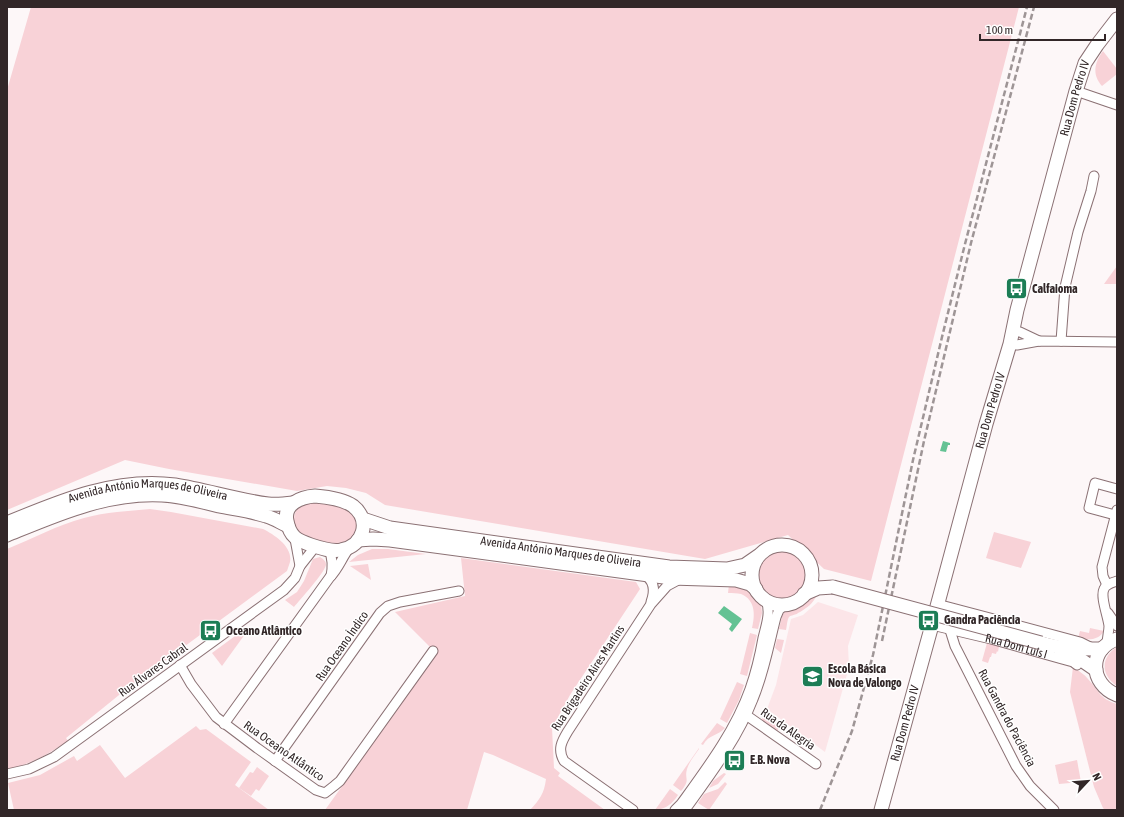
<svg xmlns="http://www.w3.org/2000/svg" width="1124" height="817" font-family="'Asap Condensed',sans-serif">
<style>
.built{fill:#fce5e8}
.green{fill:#f8d2d7}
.water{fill:#64c294}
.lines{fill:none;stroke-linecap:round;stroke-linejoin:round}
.street-casing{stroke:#8b7174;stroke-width:11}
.secondary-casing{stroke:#8b7174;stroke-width:15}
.street{stroke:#fff;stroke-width:9}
.secondary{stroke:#fff;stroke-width:13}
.rail{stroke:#9e9596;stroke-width:2.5;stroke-dasharray:6 3;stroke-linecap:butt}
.secondary-bridge-casing{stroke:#8b7174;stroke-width:15;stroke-linecap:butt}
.secondary-bridge{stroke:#fff;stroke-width:13}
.labels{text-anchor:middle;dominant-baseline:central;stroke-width:3;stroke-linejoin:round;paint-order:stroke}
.street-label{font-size:12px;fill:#322728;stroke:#fff}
.poi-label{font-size:12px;font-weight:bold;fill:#322728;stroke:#fff;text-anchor:start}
</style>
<rect width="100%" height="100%" fill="#fdf7f8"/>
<polygon class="built" points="818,602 858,615 848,646 849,667 825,752 767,709 776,685 791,619 803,615"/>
<g class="green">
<polygon points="31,7 1019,7 871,581 824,569 788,535 705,559 385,505 366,493 346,488 327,486 297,491 169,469 125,460 7,510 7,90"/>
<path d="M1103,51L1117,69V74L1102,86C1092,75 1094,63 1103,51Z"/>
<polygon points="1117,266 1117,284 1104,284"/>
<path d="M312,502C323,503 343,505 351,512C365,525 355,543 337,543C327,544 310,540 302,535C292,529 291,512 301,506C304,504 309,503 312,502Z"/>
<path d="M150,509L171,512L263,529C275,535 293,547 290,562C289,565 288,568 287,571L124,691L66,738L68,741C47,755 32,763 7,770V549C32,539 57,525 84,518C106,512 128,511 150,509Z"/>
<polygon points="994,532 1031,542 1021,568 986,558"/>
<polygon points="372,549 388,549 426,554 349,562 358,555"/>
<circle cx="781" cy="574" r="25"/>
<path d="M320,557C323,559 326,561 326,564C327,570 299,601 294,607L285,600L297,592L304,581L313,559Z"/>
<path d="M461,558L636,582L640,589L570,695L552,728L554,768L560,773L558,776L605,810H530C540,799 544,794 546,779L493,755L484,752L467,810H325L437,654L395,612L465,596Z"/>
<polygon points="368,564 371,580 350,566"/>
<path d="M729,584L746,589L761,604L762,613L758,629L752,628C755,616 756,600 741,594C737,593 733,593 728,593Z"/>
<path d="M817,594C814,603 806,609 798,613C796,615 791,615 789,617C787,620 787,626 786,630L779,629L782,616L785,611L800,605L811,596Z"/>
<polygon points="246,628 248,630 222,666 212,653"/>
<path d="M1090,628L1104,631C1098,641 1088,640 1078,638L1080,631L1089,633Z"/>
<polygon points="750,633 757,635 747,676 740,674"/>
<polygon points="777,639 784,640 781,653 775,648"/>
<polygon points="987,643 999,646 998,652 997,651 996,654 992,653 991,657 990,657 988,663 982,661"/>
<path d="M1117,647V686C1101,676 1100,657 1117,647Z"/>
<path d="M1073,667C1079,671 1084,674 1088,679C1099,691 1100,699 1117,704V810H1105L1103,808L1094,787L1070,692Z"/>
<polygon points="737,682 744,685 739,700 727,723 720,719"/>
<polygon points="764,713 781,725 777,731 762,720"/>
<path d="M717,723L725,728C718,736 709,734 703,745L701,744Z"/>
<polygon points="196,726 200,730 206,729 251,762 235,785 269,810 14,810 8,783 40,775 74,756 77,761 100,745 125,778"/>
<path d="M699,748V749C695,755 689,762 687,769C684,780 691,779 681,791L673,785Z"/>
<polygon points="1077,760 1081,782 1059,784 1055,765"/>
<polygon points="257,767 269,776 259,791 256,789 251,796 239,788 250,772 253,773"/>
<polygon points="724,773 726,774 718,784 709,788 713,781"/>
<polygon points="725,782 727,784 709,810 698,803 704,794 718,789"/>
<path d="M670,789L678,795C672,804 666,809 655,810Z"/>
</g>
<g class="water">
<polygon points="943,441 950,443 950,445 948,445 946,452 940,451"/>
<polygon points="724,606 742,619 732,632 729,629 732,624 718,613"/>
</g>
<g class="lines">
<defs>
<g id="street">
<polyline points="1076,91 1117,105"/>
<polyline points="1013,331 1020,332 1039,341"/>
<polyline points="1061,341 1065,287 1078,232 1091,191 1094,176"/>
<polyline points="1010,344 1017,345 1039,341 1117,342"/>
<polyline points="1115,515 1089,508 1095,483 1117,489"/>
<polyline points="295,539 300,566"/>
<path d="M329,550C333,559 333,566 331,576"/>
<path d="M643,574C655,580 655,591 651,602"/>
<polyline points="1107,585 1103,576 1102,567 1117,510"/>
<polyline points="937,604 1080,642 1092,648"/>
<polyline points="1108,613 1117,626"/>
<path id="s1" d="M932,625L991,639L1062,659L1073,662L1077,665"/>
<polyline points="950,630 955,646 1016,766 1030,786 1054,810"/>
<path d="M1107,644C1107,638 1109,632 1109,626C1108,616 1100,597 1104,589C1106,584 1112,583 1117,581"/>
<polyline points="180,665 191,684 216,717 257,748 316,790 325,793 334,786 340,781 433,651"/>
<polyline points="746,715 816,764"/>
<path d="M224,724L330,577C339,568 342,557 350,547"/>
<polyline points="275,761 380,613 388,606 400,602 459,591"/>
<polyline points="7,774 29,769 54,757 284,590 295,578 300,566 315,547"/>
<path d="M633,810L564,761C557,749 562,741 568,731L651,604L667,586L680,579"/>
<path d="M675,810L681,804C707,768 735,731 750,689C756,672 760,655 763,638C766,625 771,613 766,600"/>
<path d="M685,810C710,775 737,740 753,699C764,673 769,644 776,617L779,610L785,604"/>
</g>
<g id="secondary">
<path d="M315,496C327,497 343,499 353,506C371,520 364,546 341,550C332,552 320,548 311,545C297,540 290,537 287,521C283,504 301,497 315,496Z"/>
<path id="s2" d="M363,519L390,528L669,567L727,569L745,565L758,556"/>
<path id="s3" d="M7,523C60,501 116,477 175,485C206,490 237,500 268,504C276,505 285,504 293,503"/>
<path d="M7,535C56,515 107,492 162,495C181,496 200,501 219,506C234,509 251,511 266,516C274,518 281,523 288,526"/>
<polyline points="358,540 373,539 390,540 671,578 736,580 750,584 756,589"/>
<circle cx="782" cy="575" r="30"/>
<polyline points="804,594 818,588 833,587"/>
<path d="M1117,639C1088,649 1089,684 1117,695"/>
<path d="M1041,643C1061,649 1082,649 1102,649"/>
<polyline points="1061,650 1080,659 1096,670"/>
<path id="s4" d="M881,810L932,625L986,424L1010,344L1017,310L1076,91L1085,63L1097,45L1117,19"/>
</g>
</defs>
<use href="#street" class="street-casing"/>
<use href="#secondary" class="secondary-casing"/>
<use href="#street" class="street"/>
<use href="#secondary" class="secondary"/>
<g class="rail">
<polyline points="882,641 924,441 971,243 1034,7"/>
<polyline points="820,810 852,731 873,655 913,460 942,337 965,244 1027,7"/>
</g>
<defs>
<polyline id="secondary-bridge" points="833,587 1041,643"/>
</defs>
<use href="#secondary-bridge" class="secondary-bridge-casing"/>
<use href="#secondary-bridge" class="secondary-bridge"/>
</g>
<defs>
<symbol id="bus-square" viewBox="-11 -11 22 22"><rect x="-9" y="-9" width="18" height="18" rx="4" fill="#1c7d55" stroke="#fff"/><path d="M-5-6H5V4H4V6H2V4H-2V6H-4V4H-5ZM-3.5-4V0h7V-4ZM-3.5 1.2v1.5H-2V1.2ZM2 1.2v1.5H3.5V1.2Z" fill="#fff"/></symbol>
<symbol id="school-square" viewBox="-11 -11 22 22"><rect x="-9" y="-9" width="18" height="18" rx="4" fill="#1c7d55" stroke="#fff"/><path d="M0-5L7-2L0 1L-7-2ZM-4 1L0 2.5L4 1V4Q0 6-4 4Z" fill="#fff"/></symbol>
</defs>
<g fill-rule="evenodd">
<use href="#bus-square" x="1004" y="276" width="25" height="25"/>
<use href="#bus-square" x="916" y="608" width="25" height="25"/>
<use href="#bus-square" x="198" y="618" width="25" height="25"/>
<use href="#school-square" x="800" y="664" width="25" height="25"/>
<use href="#bus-square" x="722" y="748" width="25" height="25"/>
</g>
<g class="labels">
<g class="street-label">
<text stroke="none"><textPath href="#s4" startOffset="738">Rua Dom Pedro IV</textPath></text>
<text stroke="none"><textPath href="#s4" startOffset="414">Rua Dom Pedro IV</textPath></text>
<text stroke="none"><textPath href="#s3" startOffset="147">Avenida António Marques de Oliveira</textPath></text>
<text stroke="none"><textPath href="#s2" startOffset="201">Avenida António Marques de Oliveira</textPath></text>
<text transform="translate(342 646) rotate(-55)">Rua Oceano Índico</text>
<text stroke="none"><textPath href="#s1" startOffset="87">Rua Dom Luís I</textPath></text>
<text transform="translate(153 670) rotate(-36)">Rua Álvares Cabral</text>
<text transform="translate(588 678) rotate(-57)">Rua Brigadeiro Aires Martins</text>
<text transform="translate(1007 718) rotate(62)">Rua Gandra do Paciência</text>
<text stroke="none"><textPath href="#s4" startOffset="90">Rua Dom Pedro IV</textPath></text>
<text transform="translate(788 729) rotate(35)">Rua da Alegria</text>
<text transform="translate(284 751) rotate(35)">Rua Oceano Atlântico</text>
</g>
<g class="poi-label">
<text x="1032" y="289">Calfaioma</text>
<text x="944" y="620">Gandra Paciência</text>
<text x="226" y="631">Oceano Atlântico</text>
<text x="828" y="669">Escola Básica<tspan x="828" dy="14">Nova de Valongo</tspan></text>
<text x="750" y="760">E.B. Nova</text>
</g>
</g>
<rect width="1124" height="817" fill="none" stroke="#322728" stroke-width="16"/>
<g transform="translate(1088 781) rotate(64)" stroke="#ffffff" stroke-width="3" paint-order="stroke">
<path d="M0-3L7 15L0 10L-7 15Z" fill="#322728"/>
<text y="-6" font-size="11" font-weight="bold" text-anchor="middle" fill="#322728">N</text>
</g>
<path d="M980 34v6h125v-6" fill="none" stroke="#322728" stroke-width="2"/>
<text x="986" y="34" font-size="12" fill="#322728" stroke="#ffffff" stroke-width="3" paint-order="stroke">100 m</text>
</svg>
